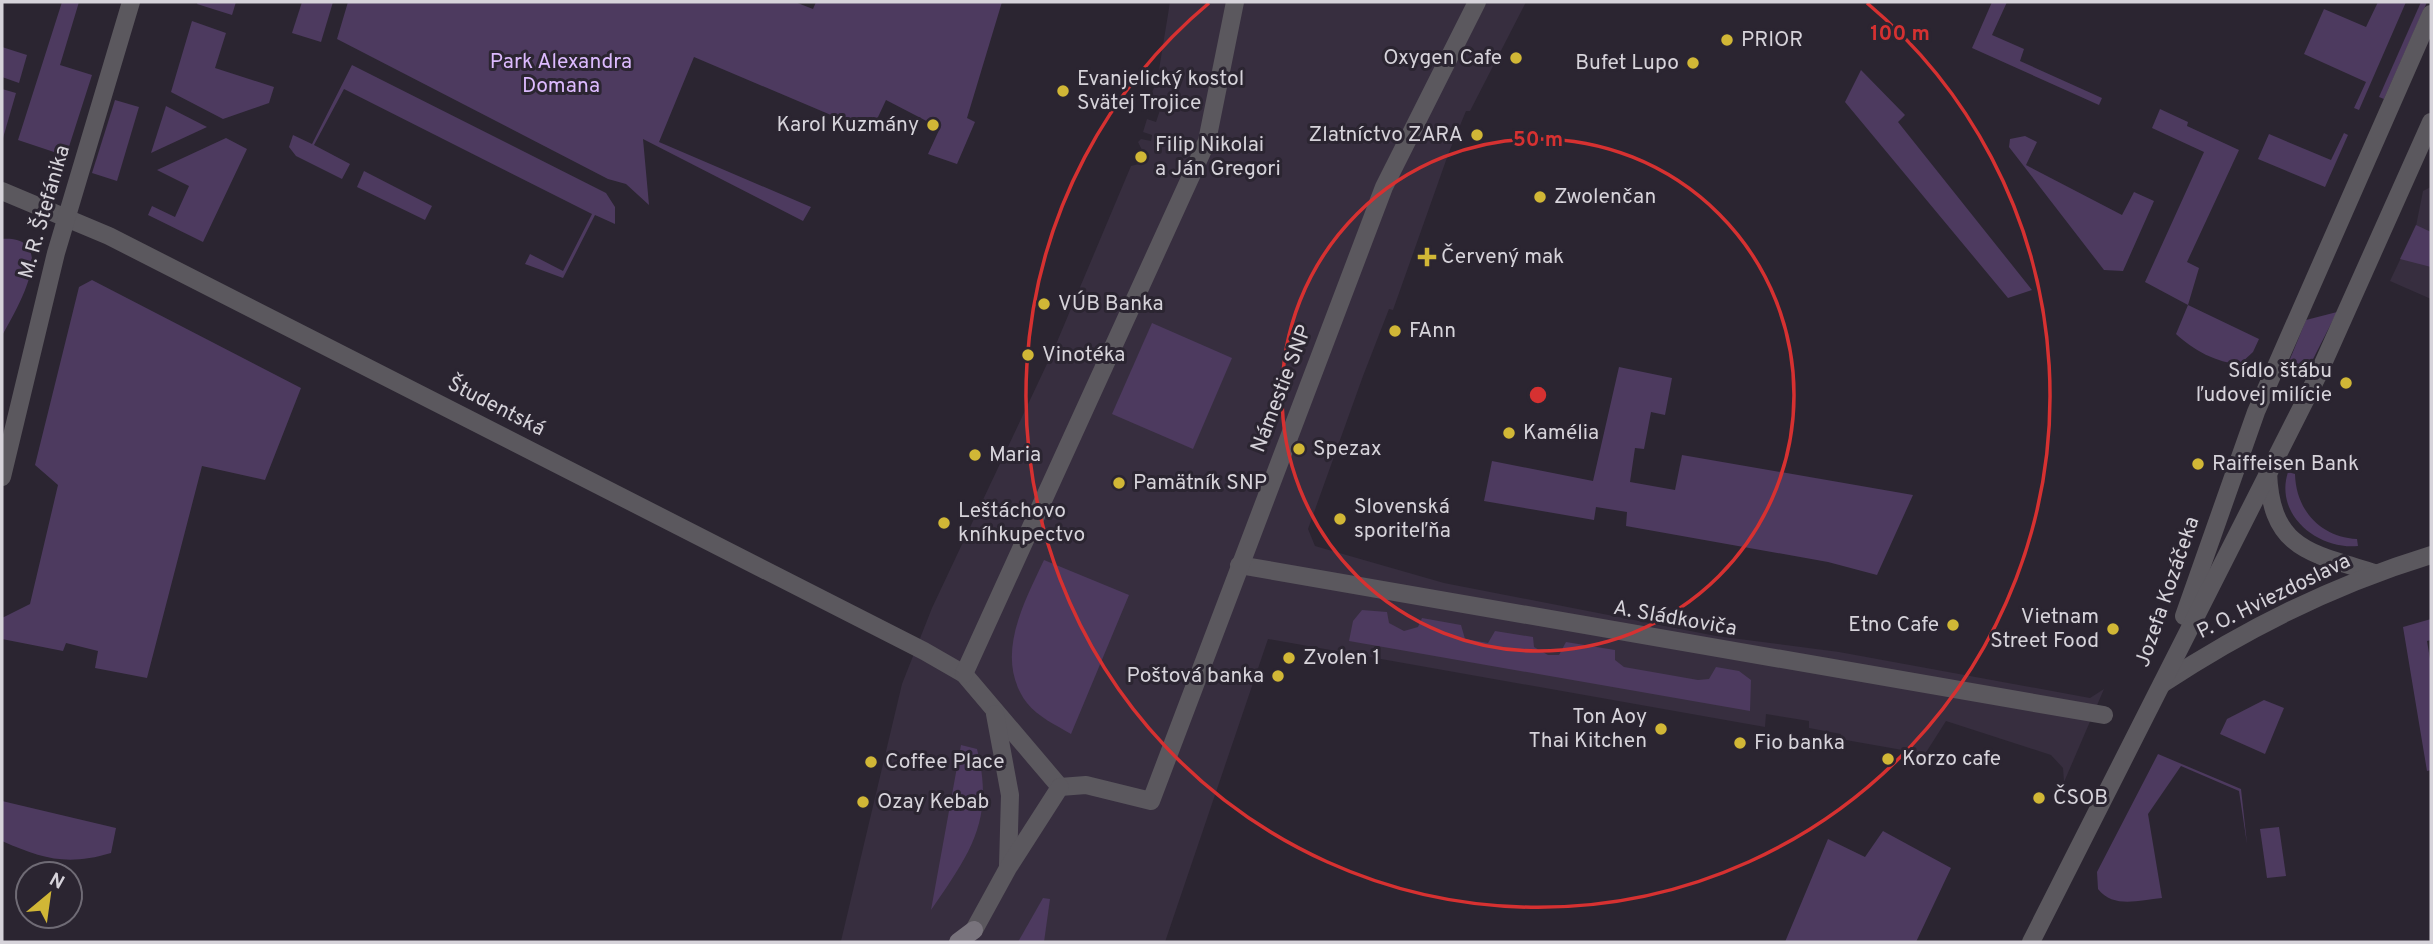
<svg xmlns="http://www.w3.org/2000/svg" width="2433" height="944" font-family="Overpass,sans-serif">
<style>
.built{fill:#372e3f}
.green{fill:#4d3a5f}
.lines{fill:none;stroke-linecap:round;stroke-linejoin:round}
.street{stroke:#5b585e;stroke-width:18}
.secondary{stroke:#78737c;stroke-width:18}
.ring{fill:none;stroke:#d63131;stroke-width:3.5}
.poi-dot{fill:#d1b736;stroke:#2b2531;stroke-width:2.5}
.labels{text-anchor:middle;dominant-baseline:central;stroke-width:6;stroke-linejoin:round;paint-order:stroke}
.poi-label{font-size:21px;fill:#d6d3da;stroke:#2b2531;text-anchor:start}
.park-label{font-size:21px;fill:#dcbafe;stroke:#2b2531}
.street-label{font-size:21px;fill:#d6d3da;stroke:#2b2531}
.centre{fill:#d63131;stroke:#2b2531;stroke-width:3.5}
.ring-label{font-size:21px;text-anchor:middle;font-weight:bold;fill:#d63131;stroke:#2b2531;stroke-width:6;stroke-linejoin:round;paint-order:stroke}
</style>
<rect width="100%" height="100%" fill="#2b2531"/>
<g class="built">
<polygon points="1170,2 1526,2 1470,111 1466,111 1449,152 1393,310 1389,309 1363,376 1308,529 1315,546 1444,583 1716,636 1839,652 2090,698 2104,689 2064,782 2063,768 2051,755 1946,721 1925,754 1840,739 1841,734 1809,728 1809,721 1766,714 1765,727 1268,639 1165,942 841,941 902,684 932,608 1054,349 1131,166 1139,164 1143,152 1138,142 1141,139 1151,141 1152,135 1143,132 1147,119 1156,122 1160,110 1151,107 1153,100 1150,96 1157,82"/>
<polygon points="2431,187 2431,299 2390,281 2416,226 2423,191"/>
</g>
<g class="green">
<polygon points="62,2 79,2 60,65 92,75 66,156 18,140"/>
<polygon points="198,2 236,2 232,15 197,4"/>
<polygon points="302,2 333,2 321,42 292,33"/>
<polygon points="348,2 795,2 813,9 816,2 1002,2 967,118 975,122 957,164 928,154 940,128 886,100 871,132 694,57 659,142 811,207 803,221 643,139 649,205 626,184 608,179 337,39"/>
<polygon points="1992,2 2007,2 1992,35 2024,49 2020,61 2102,98 2099,105 1972,48"/>
<polygon points="2378,2 2406,2 2359,110 2354,108 2366,82 2304,54 2324,9 2366,27"/>
<polygon points="2421,2 2427,2 2384,99 2379,97"/>
<polygon points="192,21 226,33 215,68 274,87 269,103 223,119 171,92"/>
<polygon points="2,47 27,55 19,83 2,77"/>
<polygon points="352,65 606,193 615,207 615,224 595,215 563,278 525,264 530,254 563,271 592,214 344,89 314,145 350,164 342,179 296,156 289,147 293,135 312,144"/>
<polygon points="1861,70 1905,115 1898,122 2032,290 2008,298 1845,102"/>
<polygon points="2,89 16,93 3,138 2,137"/>
<polygon points="115,100 139,107 117,181 92,173"/>
<polygon points="166,106 207,127 151,153"/>
<path d="M2160,109L2188,122L2187,126L2239,150L2187,262L2199,268L2188,305L2259,339L2253,352L2240,364C2217,363 2193,350 2176,334L2188,305L2145,282L2204,152L2152,128Z"/>
<polygon points="2344,133 2348,135 2325,187 2258,159 2269,134 2331,160"/>
<polygon points="2025,136 2037,142 2026,165 2122,215 2134,192 2154,201 2123,271 2104,270 2009,147 2010,139"/>
<polygon points="226,138 247,149 203,242 148,215 152,206 175,217 189,186 157,170"/>
<polygon points="364,171 432,206 425,220 357,187"/>
<polygon points="2416,225 2431,232 2431,267 2400,259"/>
<path d="M2,239C63,235 14,313 2,336Z"/>
<polygon points="92,280 301,388 265,480 202,466 147,678 95,668 98,651 66,643 63,651 2,639 2,618 30,604 58,485 35,465 79,287"/>
<polygon points="2337,312 2309,367 2302,373 2291,372 2288,364 2306,320"/>
<polygon points="1152,323 1232,358 1193,449 1112,414"/>
<polygon points="1619,367 1672,378 1665,415 1651,412 1644,449 1635,448 1630,482 1675,490 1682,455 1913,495 1877,575 1828,562 1626,526 1627,512 1596,507 1594,520 1484,501 1492,461 1593,481"/>
<path d="M2288,472L2295,474C2296,511 2321,537 2357,539L2358,546C2318,550 2274,515 2288,472Z"/>
<path d="M1044,560L1129,595L1071,734C1056,725 1038,717 1027,703C993,658 1024,603 1044,560Z"/>
<polygon points="1362,610 1387,612 1389,623 1404,631 1418,627 1422,618 1461,625 1465,639 1488,643 1495,631 1533,637 1534,647 1548,655 1559,655 1566,642 1615,650 1615,660 1624,667 1698,680 1709,679 1716,667 1739,671 1751,680 1750,711 1349,641 1353,621"/>
<polygon points="2431,619 2431,640 2427,641 2431,665 2431,770 2427,771 2403,627"/>
<polygon points="2264,700 2284,708 2265,754 2220,734 2227,719"/>
<path d="M961,745L977,749C995,820 970,853 931,910Z"/>
<path d="M2158,754L2241,789L2247,844L2239,791L2181,766L2148,814L2162,898C2139,900 2114,909 2098,889L2097,872Z"/>
<path d="M2,801L116,828L111,853C67,866 43,859 2,841Z"/>
<polygon points="2279,827 2286,876 2267,878 2260,829"/>
<polygon points="1883,831 1951,868 1916,942 1785,942 1828,839 1865,857"/>
<polygon points="1043,898 1050,899 1044,942 1018,942"/>
</g>
<g class="lines">
<g class="street">
<polyline points="2,191 109,236 924,651 964,674 1060,787"/>
<path d="M2268,472C2271,550 2311,553 2375,573"/>
<polyline points="2,477 56,253 131,2"/>
<polyline points="1239,565 2104,715"/>
<polyline points="2184,616 2256,412 2431,14"/>
<polyline points="964,674 1207,141 1235,2"/>
<path d="M2162,684C2245,629 2336,584 2431,555"/>
<polyline points="995,714 1010,795 1008,866"/>
<polyline points="1060,787 1086,785 1151,801 1384,187 1477,2"/>
<polyline points="974,930 1008,868 1060,787"/>
<polyline points="2031,942 2317,377 2431,122"/>
</g>
<polyline class="secondary" points="958,942 974,930"/>
</g>
<g class="ring">
<circle cx="1538" cy="395" r="256"/>
<path d="M1867 3A512 512 0 1 1 1209 3"/>
</g>
<g class="poi-dot">
<circle cx="1727" cy="40" r="7"/>
<circle cx="1516" cy="58" r="7"/>
<circle cx="1693" cy="63" r="7"/>
<circle cx="1063" cy="91" r="7"/>
<circle cx="933" cy="125" r="7"/>
<circle cx="1477" cy="135" r="7"/>
<circle cx="1141" cy="157" r="7"/>
<circle cx="1540" cy="197" r="7"/>
<path d="M1423.5 246.5h7v7h7v7h-7v7h-7v-7h-7v-7h7z"/>
<circle cx="1044" cy="304" r="7"/>
<circle cx="1395" cy="331" r="7"/>
<circle cx="1028" cy="355" r="7"/>
<circle cx="2346" cy="383" r="7"/>
<circle cx="1509" cy="433" r="7"/>
<circle cx="1299" cy="449" r="7"/>
<circle cx="975" cy="455" r="7"/>
<circle cx="2198" cy="464" r="7"/>
<circle cx="1119" cy="483" r="7"/>
<circle cx="1340" cy="519" r="7"/>
<circle cx="944" cy="523" r="7"/>
<circle cx="1953" cy="625" r="7"/>
<circle cx="2113" cy="629" r="7"/>
<circle cx="1289" cy="658" r="7"/>
<circle cx="1278" cy="676" r="7"/>
<circle cx="1661" cy="729" r="7"/>
<circle cx="1740" cy="743" r="7"/>
<circle cx="1888" cy="759" r="7"/>
<circle cx="871" cy="762" r="7"/>
<circle cx="2039" cy="798" r="7"/>
<circle cx="863" cy="802" r="7"/>
</g>
<g class="labels">
<g class="poi-label">
<text x="1741" y="40">PRIOR</text>
<text x="1502" y="58" text-anchor="end">Oxygen Cafe</text>
<text x="1679" y="63" text-anchor="end">Bufet Lupo</text>
<text x="1077" y="79">Evanjelický kostol<tspan x="1077" dy="24">Svätej Trojice</tspan></text>
<text x="919" y="125" text-anchor="end">Karol Kuzmány</text>
<text x="1463" y="135" text-anchor="end">Zlatníctvo ZARA</text>
<text x="1155" y="145">Filip Nikolai<tspan x="1155" dy="24">a Ján Gregori</tspan></text>
<text x="1554" y="197">Zwolenčan</text>
<text x="1441" y="257">Červený mak</text>
<text x="1058" y="304">VÚB Banka</text>
<text x="1409" y="331">FAnn</text>
<text x="1042" y="355">Vinotéka</text>
<text x="2332" y="371" text-anchor="end">Sídlo štábu<tspan x="2332" dy="24">ľudovej milície</tspan></text>
<text x="1523" y="433">Kamélia</text>
<text x="1313" y="449">Spezax</text>
<text x="989" y="455">Maria</text>
<text x="2212" y="464">Raiffeisen Bank</text>
<text x="1133" y="483">Pamätník SNP</text>
<text x="1354" y="507">Slovenská<tspan x="1354" dy="24">sporiteľňa</tspan></text>
<text x="958" y="511">Leštáchovo<tspan x="958" dy="24">kníhkupectvo</tspan></text>
<text x="2099" y="617" text-anchor="end">Vietnam<tspan x="2099" dy="24">Street Food</tspan></text>
<text x="1939" y="625" text-anchor="end">Etno Cafe</text>
<text x="1303" y="658">Zvolen 1</text>
<text x="1264" y="676" text-anchor="end">Poštová banka</text>
<text x="1647" y="717" text-anchor="end">Ton Aoy<tspan x="1647" dy="24">Thai Kitchen</tspan></text>
<text x="1754" y="743">Fio banka</text>
<text x="1902" y="759">Korzo cafe</text>
<text x="885" y="762">Coffee Place</text>
<text x="2053" y="798">ČSOB</text>
<text x="877" y="802">Ozay Kebab</text>
</g>
<g class="park-label">
<text x="561" y="62">Park Alexandra<tspan x="561" dy="24">Domana</tspan></text>
</g>
<g class="street-label">
<text transform="translate(45 212) rotate(-74)">M. R. Štefánika</text>
<text transform="translate(1282 389) rotate(-69)">Námestie SNP</text>
<text transform="translate(496 407) rotate(27)">Študentská</text>
<text transform="translate(2168 592) rotate(-71)">Jozefa Kozáčeka</text>
<text transform="translate(2274 597) rotate(-26)">P. O. Hviezdoslava</text>
<text transform="translate(1675 619) rotate(10)">A. Sládkoviča</text>
</g>
</g>
<circle cx="1538" cy="395" r="10" class="centre"/>
<g class="ring-label">
<text x="1900" y="40">100 m</text>
<text x="1538" y="146">50 m</text>
</g>
<rect width="2433" height="944" fill="none" stroke="#d6d3da" stroke-width="7"/>
<g transform="translate(49 895) rotate(29)"><circle r="33" fill="#2b2531" stroke="#6f6b75" stroke-width="2"/>
<path d="M0-5L12 26L0 18L-12 26Z" fill="#d1b736"/>
<text y="-10" font-size="19" font-weight="bold" text-anchor="middle" fill="#d6d3da">N</text>
</g>
</svg>
